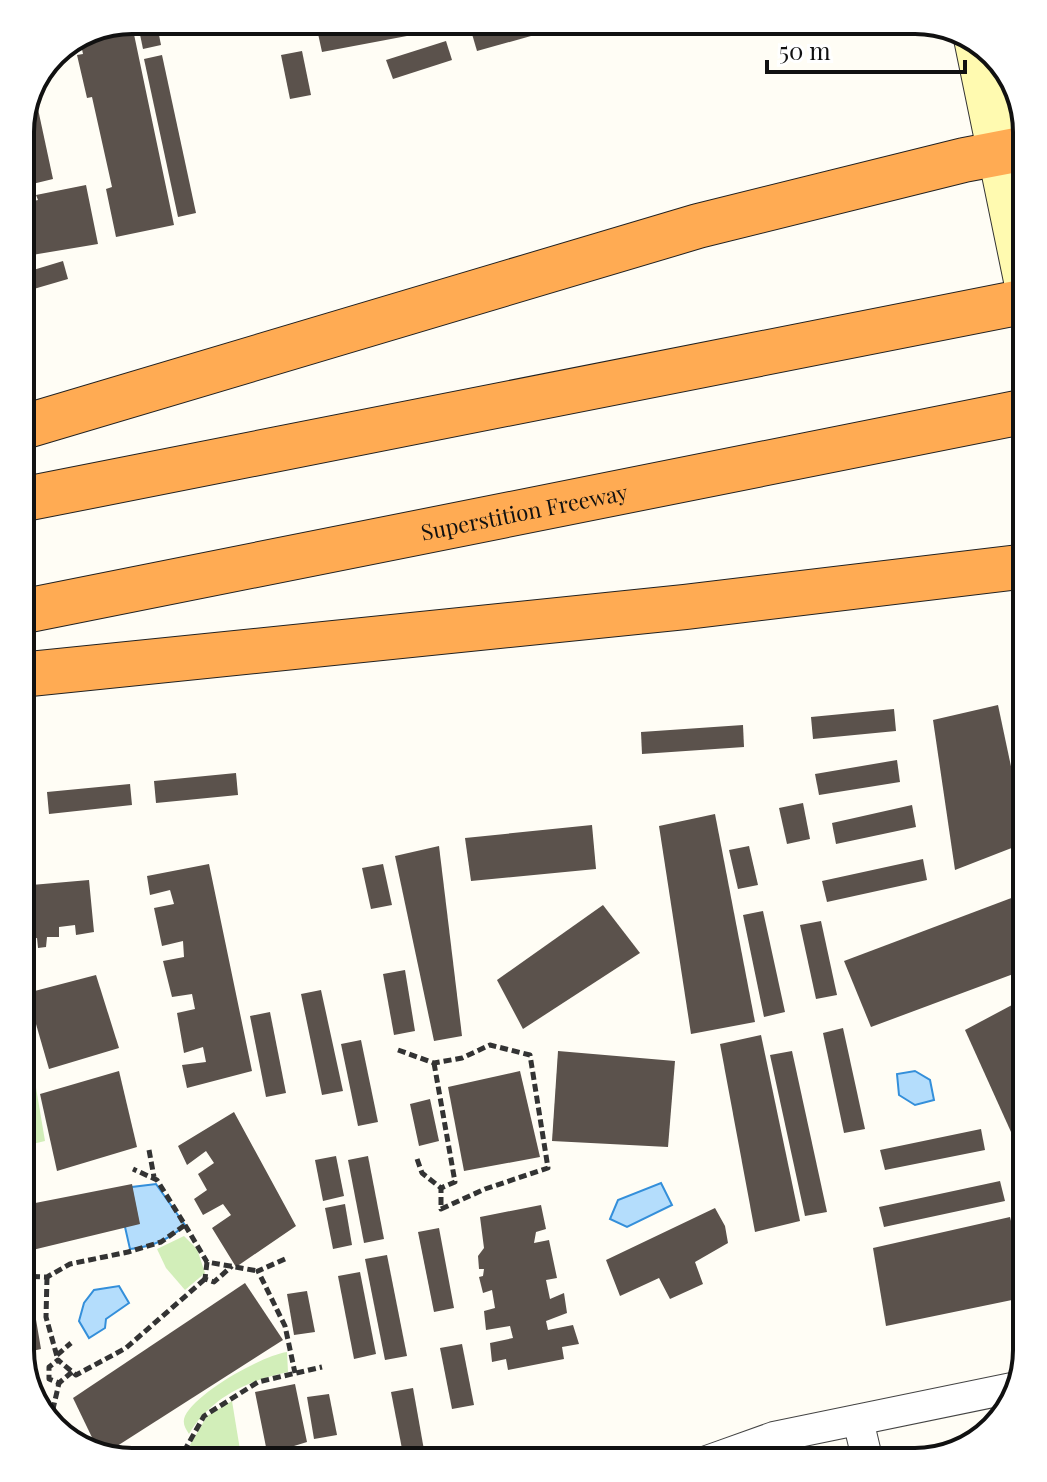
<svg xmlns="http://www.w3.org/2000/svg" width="1047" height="1482" font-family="'Playfair Display',serif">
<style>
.green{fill:#d2eeb9}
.water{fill:#b4ddfc;stroke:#348fda;stroke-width:2}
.building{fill:#5b524c}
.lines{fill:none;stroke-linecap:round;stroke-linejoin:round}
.minor-casing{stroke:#444;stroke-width:32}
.secondary-casing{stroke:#333;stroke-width:44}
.motorway-casing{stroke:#222;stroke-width:46}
.path{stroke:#333;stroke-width:5;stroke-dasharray:8 4;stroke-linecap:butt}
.minor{stroke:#fff;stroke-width:30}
.secondary{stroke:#fffab0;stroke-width:42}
.motorway{stroke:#ffab53;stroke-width:44}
.labels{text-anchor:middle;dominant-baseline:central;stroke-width:8;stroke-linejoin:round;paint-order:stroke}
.street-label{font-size:22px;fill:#111;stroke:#fff}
.rim{fill:none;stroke:#111;stroke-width:4}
</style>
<rect width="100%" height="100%" fill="#fffdf5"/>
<g class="green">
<polygon points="27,1034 45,1141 20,1147 20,1036"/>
<polygon points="184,1236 197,1249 205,1273 185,1290 166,1268 157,1249"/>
<path d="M287,1352L288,1372C248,1380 210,1398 189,1434C185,1428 182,1423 185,1416C197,1392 261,1356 287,1352Z"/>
<polygon points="232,1401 242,1462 180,1462 207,1416"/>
</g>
<g class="water">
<polygon points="915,1071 930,1080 934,1100 915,1105 899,1095 897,1074"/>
<polygon points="661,1183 672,1205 627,1227 610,1219 618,1200"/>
<path d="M156,1184L185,1225C169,1240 152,1247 130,1249L125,1227L132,1187Z"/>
<polygon points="119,1286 129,1303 106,1319 105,1328 89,1338 79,1321 84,1303 94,1290"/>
</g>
<g class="building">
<polygon points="131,20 174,225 116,237 106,189 112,187 92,97 87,98 77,55 83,54 80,40"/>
<polygon points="137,20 156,20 161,45 143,49"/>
<polygon points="315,20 442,20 444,29 322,52"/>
<polygon points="519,20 526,20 531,36 477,51 472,34"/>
<polygon points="446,41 452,60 393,79 386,60"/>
<polygon points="302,51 311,95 290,99 281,55"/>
<polygon points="162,55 196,213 178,217 144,59"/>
<polygon points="35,95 53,179 20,187 20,124"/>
<polygon points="86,185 98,244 20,257 20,204 38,200 36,195"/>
<polygon points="63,261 68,279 20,293 20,274"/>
<polygon points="998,705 1027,842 955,870 933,720"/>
<polygon points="894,709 896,731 813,739 811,717"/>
<polygon points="743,725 744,747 642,754 641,732"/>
<polygon points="897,760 900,782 819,795 815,774"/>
<polygon points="236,773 238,795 156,803 154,781"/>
<polygon points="130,784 132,805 49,814 47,792"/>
<polygon points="803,803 810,839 787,844 779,808"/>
<polygon points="912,805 916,827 836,844 832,823"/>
<polygon points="715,814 755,1022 691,1034 659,826"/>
<polygon points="592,825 596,869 471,881 465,838"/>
<polygon points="439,846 462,1036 434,1041 395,856"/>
<polygon points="749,846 758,885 738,889 729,850"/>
<polygon points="923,859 927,880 827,902 822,881"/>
<polygon points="209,864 252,1071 187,1088 182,1065 206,1062 203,1047 184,1053 177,1013 195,1009 192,994 172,997 163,961 184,957 183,941 162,946 154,908 174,904 170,890 150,895 147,876"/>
<polygon points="383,864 392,905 371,909 362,868"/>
<polygon points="89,880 94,932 76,935 75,925 59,927 59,937 47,937 46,947 38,948 37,938 23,940 20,930 20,886"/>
<polygon points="1027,892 1027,969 871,1027 844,961"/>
<polygon points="603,905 640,953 523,1029 497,980"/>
<polygon points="763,911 785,1012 764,1017 743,915"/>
<polygon points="821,921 837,995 816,999 800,925"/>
<polygon points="405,970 415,1031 394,1035 383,974"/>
<polygon points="96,975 119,1048 49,1069 27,993"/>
<polygon points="321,990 343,1091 322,1095 301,994"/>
<polygon points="1027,997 1027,1137 1016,1143 965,1030"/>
<polygon points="270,1012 286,1093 266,1097 250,1016"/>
<polygon points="843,1028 865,1129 844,1133 823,1033"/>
<polygon points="761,1035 800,1221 755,1232 720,1044"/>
<polygon points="361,1040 378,1122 358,1126 341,1044"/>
<polygon points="558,1051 675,1061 668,1147 552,1141"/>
<polygon points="792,1051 827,1212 805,1216 770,1055"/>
<polygon points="119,1071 137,1147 57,1171 40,1094"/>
<polygon points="520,1071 540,1157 464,1171 448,1087"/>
<polygon points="430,1099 439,1141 419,1146 410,1104"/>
<polygon points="234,1112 296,1226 236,1267 212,1228 231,1215 223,1204 203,1215 194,1199 207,1190 198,1174 214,1163 206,1151 187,1165 178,1146"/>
<polygon points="981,1129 985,1150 885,1170 880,1150"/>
<polygon points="336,1156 344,1196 323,1201 315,1160"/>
<polygon points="368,1156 384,1239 364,1243 348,1160"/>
<polygon points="1000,1181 1005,1201 884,1227 879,1207"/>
<polygon points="132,1184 140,1224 20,1253 20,1213 25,1205"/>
<polygon points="345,1204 352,1245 333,1249 325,1208"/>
<polygon points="541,1205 546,1229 536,1232 534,1243 549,1240 557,1278 546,1280 550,1299 564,1293 567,1313 546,1321 548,1330 573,1325 579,1344 562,1347 564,1359 508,1370 506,1359 492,1362 490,1343 513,1338 510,1326 486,1330 484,1311 495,1308 492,1290 483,1293 479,1277 483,1276 484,1269 479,1269 478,1256 484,1248 480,1217"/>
<polygon points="715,1208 725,1226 728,1243 695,1262 703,1284 670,1299 659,1278 620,1296 606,1260"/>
<polygon points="1010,1217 1027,1286 1027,1297 886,1326 873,1248"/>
<polygon points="439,1228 454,1308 434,1312 418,1232"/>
<polygon points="387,1255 407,1356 385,1360 365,1259"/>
<polygon points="360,1272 376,1354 354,1359 338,1276"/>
<polygon points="245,1283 283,1340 103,1455 100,1454 73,1398"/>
<polygon points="307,1291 315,1332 294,1335 287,1294"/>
<polygon points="32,1296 41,1349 24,1353 30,1369 25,1370 20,1350 20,1299"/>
<polygon points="462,1344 474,1405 452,1409 440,1348"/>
<polygon points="295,1384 307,1442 294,1446 297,1462 257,1462 255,1456 267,1452 255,1392"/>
<polygon points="413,1388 424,1450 403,1454 391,1392"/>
<polygon points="329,1394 337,1435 314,1439 307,1397"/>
</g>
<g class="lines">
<defs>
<g id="minor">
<polyline points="858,1420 868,1462"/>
<polyline points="704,1462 774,1437 1017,1387"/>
</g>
<polyline id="secondary" points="975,38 1027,290"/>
<g id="motorway">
<polyline points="20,428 698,226 964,160 1027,148"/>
<polyline points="20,500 1027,301"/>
<path id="s1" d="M20,612L1027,411"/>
<polyline points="20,675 685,607 1027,566"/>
</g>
</defs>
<use href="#minor" class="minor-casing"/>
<use href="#secondary" class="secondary-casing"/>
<use href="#motorway" class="motorway-casing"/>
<g class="path">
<polyline points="398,1050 434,1063 462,1058 490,1045 530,1055 548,1168 485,1189 441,1209 441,1188 422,1173 416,1156"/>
<polyline points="434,1063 455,1182 441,1188"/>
<polyline points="149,1150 154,1177"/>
<polyline points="185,1225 207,1262 258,1271"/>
<polyline points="285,1259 258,1271 285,1326 295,1373"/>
<polyline points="207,1262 205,1279 214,1282 232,1266"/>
<polyline points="20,1276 47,1277 70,1264 128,1252 161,1242 185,1225 157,1180 133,1169"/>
<polyline points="47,1277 46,1317 58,1360"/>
<polyline points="57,1355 71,1343"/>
<polyline points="72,1372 59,1383 49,1379 49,1367 58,1360 76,1375 126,1348 205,1279"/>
<polyline points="50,1422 59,1383"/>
<polyline points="178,1462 204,1416 258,1382 322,1367"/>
</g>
<use href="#minor" class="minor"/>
<use href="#secondary" class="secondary"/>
<use href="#motorway" class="motorway"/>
</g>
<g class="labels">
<g class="street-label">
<text stroke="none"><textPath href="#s1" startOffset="514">Superstition Freeway</textPath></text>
</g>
</g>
<path d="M0 0H1047V1482H0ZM132 34H915A98 98 0 0 1 1013 132V1350A98 98 0 0 1 915 1448H132A98 98 0 0 1 34 1350V132A98 98 0 0 1 132 34Z" fill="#fff" fill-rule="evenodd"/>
<path class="rim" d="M132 34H915A98 98 0 0 1 1013 132V1350A98 98 0 0 1 915 1448H132A98 98 0 0 1 34 1350V132A98 98 0 0 1 132 34Z"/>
<path d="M767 60v12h198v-12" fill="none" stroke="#111111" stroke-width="4"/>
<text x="779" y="60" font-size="24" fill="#111111" stroke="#ffffff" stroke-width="6" paint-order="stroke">50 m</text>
</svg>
